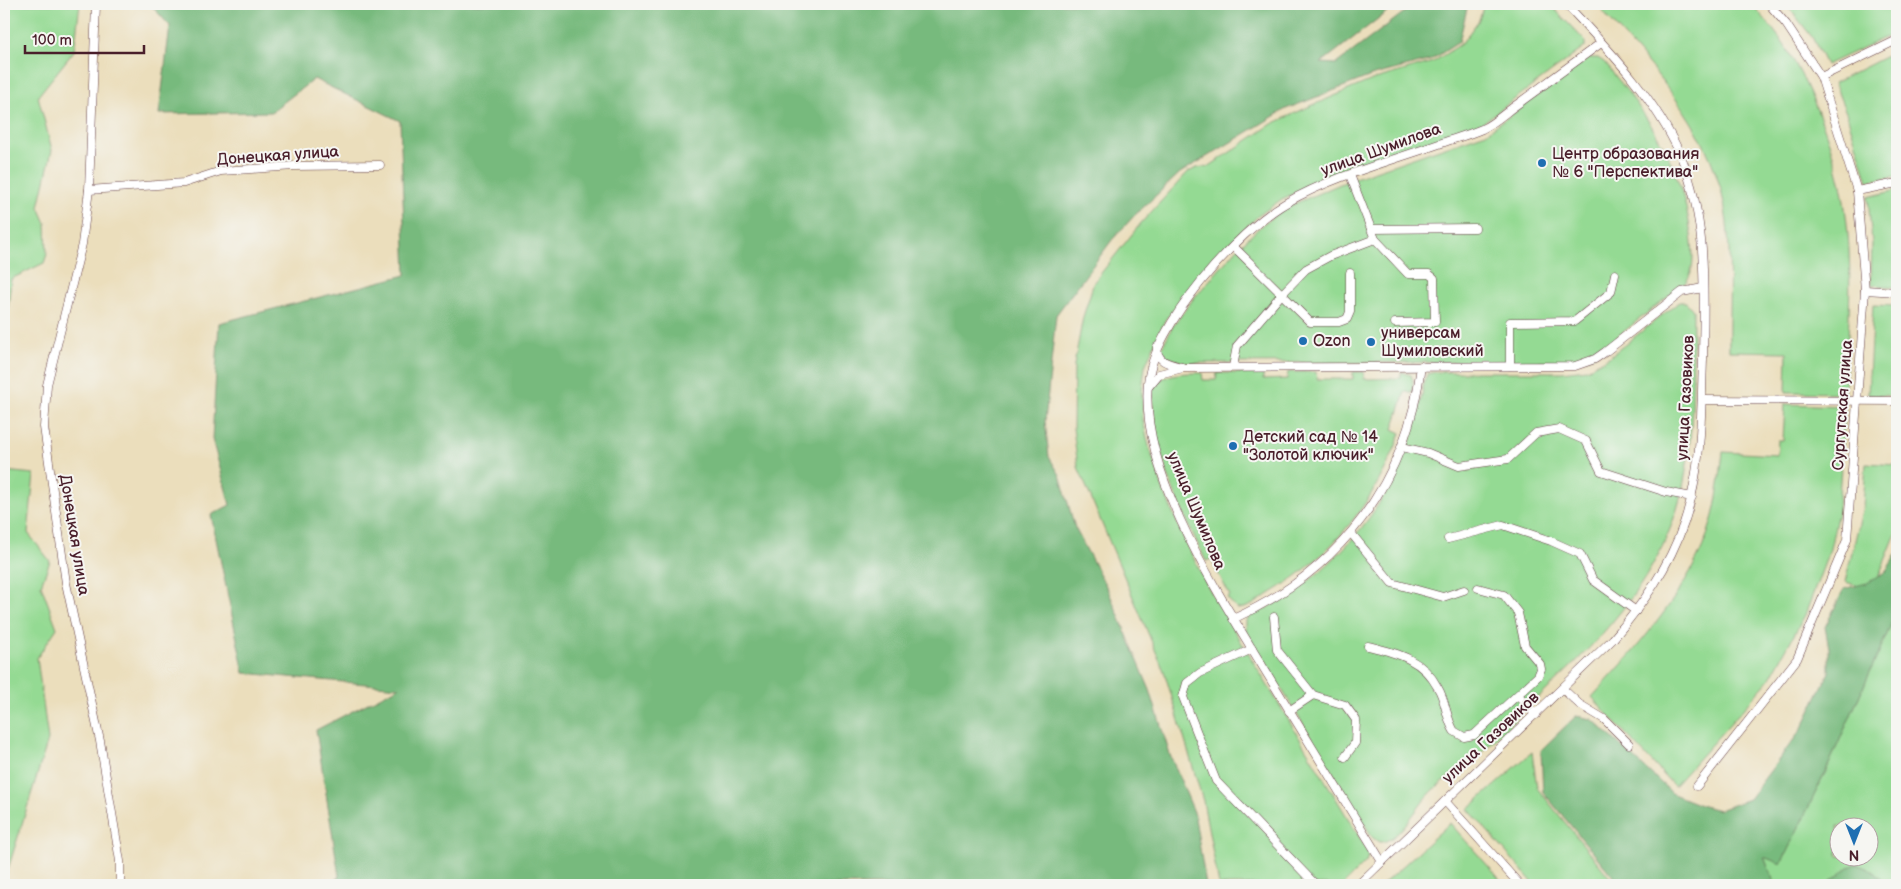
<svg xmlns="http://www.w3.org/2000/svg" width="1901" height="889" font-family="'Balsamiq Sans',sans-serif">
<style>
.green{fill:#94da93;stroke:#6f7c5f;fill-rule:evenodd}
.forest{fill:#77ba7d;stroke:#606c54}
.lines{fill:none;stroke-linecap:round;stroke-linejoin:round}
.minor-casing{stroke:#623c41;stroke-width:9}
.minor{stroke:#fff;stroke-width:8}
.poi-dot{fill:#1f6fb2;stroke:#f6f6f2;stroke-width:2}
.labels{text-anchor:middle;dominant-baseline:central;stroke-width:4;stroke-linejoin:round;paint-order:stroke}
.street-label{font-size:16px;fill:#4a1f2b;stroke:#f6f6f2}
.poi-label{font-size:16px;fill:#4a1f2b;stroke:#f6f6f2;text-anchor:start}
</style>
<rect width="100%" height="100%" fill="#f6f6f2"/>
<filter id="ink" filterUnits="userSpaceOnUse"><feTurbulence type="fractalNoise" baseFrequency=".02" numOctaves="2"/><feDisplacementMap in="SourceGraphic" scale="10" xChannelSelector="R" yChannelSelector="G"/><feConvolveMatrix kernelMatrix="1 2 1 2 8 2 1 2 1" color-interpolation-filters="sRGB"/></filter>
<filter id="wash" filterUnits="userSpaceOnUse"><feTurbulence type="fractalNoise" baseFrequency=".0096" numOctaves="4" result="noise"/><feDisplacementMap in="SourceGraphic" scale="20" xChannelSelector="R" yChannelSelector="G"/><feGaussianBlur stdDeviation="1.12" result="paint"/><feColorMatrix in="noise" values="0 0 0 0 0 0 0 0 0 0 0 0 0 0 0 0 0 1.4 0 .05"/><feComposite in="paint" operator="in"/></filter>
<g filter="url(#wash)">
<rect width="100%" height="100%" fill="#ebdebc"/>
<g class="green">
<polygon points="4,4 80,4 74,51 38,96 52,150 39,207 46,223 47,254 44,263 11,279 4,348"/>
<polygon points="1484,4 1550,4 1585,41 1585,47 1481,124 1314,184 1282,199 1258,216 1230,243 1165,320 1145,366 1142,391 1143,420 1149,446 1163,489 1183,537 1208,587 1369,853 1366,862 1343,885 1219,885 1203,801 1164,671 1078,467 1073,428 1074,365 1083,317 1094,282 1141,223 1188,172 1197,168 1208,167 1272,124 1306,108 1372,80 1433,62 1461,44 1479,20"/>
<path d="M1596,4H1752C1761,14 1770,25 1778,36C1809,79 1838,156 1845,208C1854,269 1848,332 1845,393L1786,392L1787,352L1729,351C1728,303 1733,251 1724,203C1708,122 1647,63 1596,4Z"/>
<polygon points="1786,4 1897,4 1897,32 1826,65 1812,37"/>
<polygon points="1897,51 1897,176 1868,181 1847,115 1834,83"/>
<path d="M1589,58H1598L1604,62C1648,115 1682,164 1691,235C1693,252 1696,269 1685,283L1593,356L1575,362H1562L1184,363L1163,355L1161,349L1173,326L1194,298L1237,249L1264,223L1287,207L1352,179L1486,133Z"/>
<polygon points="1897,190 1897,287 1871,285 1872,243 1868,197"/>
<path d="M1679,302H1686L1693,310C1692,371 1696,435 1681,495C1659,583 1595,645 1531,705C1510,724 1490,746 1468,764C1462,769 1455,772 1449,777C1441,783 1433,790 1427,797C1416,809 1396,844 1379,842L1373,838L1246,631V620C1252,614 1262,611 1269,607C1282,599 1295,591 1307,582C1369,534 1416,459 1424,380L1428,374L1435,372H1562L1587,369L1609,357Z"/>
<polygon points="1873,305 1897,306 1897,396 1868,395"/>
<path d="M1288,372H1316L1317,379H1353V372H1364V379L1401,378V372L1411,375L1413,381L1412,392H1405L1393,429L1401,433C1376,499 1333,556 1271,593C1261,599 1249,609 1237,609L1227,598L1230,596L1211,559L1206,561C1181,509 1150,448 1153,389C1160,372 1187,373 1202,373L1203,380H1216L1217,373H1263V380L1287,379Z"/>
<path d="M1785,404L1845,406L1838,512L1830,549L1805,615L1769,680L1674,786L1592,697C1635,651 1694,585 1711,523C1718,500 1720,476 1723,452L1777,455L1778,440H1783Z"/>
<polygon points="1866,463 1897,465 1897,531 1873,590 1845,582 1863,507"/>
<polygon points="4,471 34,474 28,533 50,561 41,585 57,628 37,658 48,740 4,882"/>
<path d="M1895,616H1897V885H1888L1871,870L1830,882V885H1775L1764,857L1781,863L1825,773ZM1838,826H1868V856H1838Z"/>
<polygon points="1532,752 1537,788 1616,885 1535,885 1468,809"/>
<polygon points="1450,823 1505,885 1382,885"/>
</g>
<g class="forest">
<polygon points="150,4 1397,4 1321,63 1336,64 1415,4 1468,4 1459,42 1431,60 1371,76 1286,109 1180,173 1134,216 1112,240 1056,315 1045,421 1049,457 1060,475 1075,528 1108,590 1150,690 1170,755 1194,812 1206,885 333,885 339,876 316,730 399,687 244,673 211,515 230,505 212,439 219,323 406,275 400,121 314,79 271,112 159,114 170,26"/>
<polygon points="1897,553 1897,616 1895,616 1825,773 1781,864 1764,857 1775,885 1696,885 1692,880 1693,885 1620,885 1543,792 1541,750 1576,716 1592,719 1673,794 1703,806 1719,810 1749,799 1801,730 1829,672 1829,648 1825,627 1844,589 1867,583 1885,573"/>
<polygon points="1856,864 1871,870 1888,885 1830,885 1830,882 1849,867"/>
</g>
</g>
<g filter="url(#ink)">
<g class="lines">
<defs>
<g id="minor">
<polyline points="96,4 89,190 82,244 47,385 44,427 66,583 100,741 120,861 120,885"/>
<polyline points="1821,77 1897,40"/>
<polyline points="1350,175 1375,239 1408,274 1429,274 1434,278 1435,322 1395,323"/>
<polyline points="89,190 184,183 221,171 294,166 380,165"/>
<polyline points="1857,191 1897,183"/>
<polyline points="1371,229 1475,228"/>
<polyline points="1233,246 1310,322 1339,322 1347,319 1350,312 1350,273"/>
<polyline points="1865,290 1897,292"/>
<path d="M1157,347C1156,362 1170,364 1182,367"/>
<polyline points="1510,366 1510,322 1575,321 1611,292 1615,274"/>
<polyline points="1233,367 1237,346 1281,295 1306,269 1330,256 1375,239"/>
<polyline points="1149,386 1159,374 1183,368 1575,366 1595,359 1605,352 1682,292 1703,288"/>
<polyline points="1702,400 1897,401"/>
<polyline points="1402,447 1428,453 1459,466 1508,459 1536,433 1559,429 1586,441 1601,471 1666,492 1692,497"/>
<polyline points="1351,533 1392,583 1443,597 1464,590"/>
<polyline points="1448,539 1503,525 1551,541 1580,554 1593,580 1636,611"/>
<polyline points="1274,617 1277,650 1313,695 1345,705 1356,720 1355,743 1345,757"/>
<path d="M1233,619C1340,571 1407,483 1421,366"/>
<path d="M1368,646C1397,653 1423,659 1438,688C1446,701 1446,718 1454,731L1464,737L1474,735L1538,676L1541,669L1540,664L1525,646L1518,613L1504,595L1478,588"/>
<polyline points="1252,649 1200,673 1187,683 1183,697 1216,781 1316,885"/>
<polyline points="1563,689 1579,704 1604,719 1629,744"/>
<polyline points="1518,695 1536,715"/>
<polyline points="1289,711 1313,695"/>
<polyline points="1697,786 1797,659 1847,540 1865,290 1857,191 1821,77 1786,24 1769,4"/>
<polyline points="1445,801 1520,885"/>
<path d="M1382,862C1339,791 1295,720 1252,649C1209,579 1140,467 1148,383C1153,326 1237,231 1286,203C1333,176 1388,162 1439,144C1453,139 1468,135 1482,129C1495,123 1507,111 1519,103C1546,83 1574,63 1601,43"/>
<path d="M1358,885L1613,639C1643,604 1669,567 1684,523C1702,470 1701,415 1703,359C1704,289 1708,220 1680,154C1654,96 1608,49 1566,4"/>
</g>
</defs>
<use href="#minor" class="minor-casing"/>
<use href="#minor" class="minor"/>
</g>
</g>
<g class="poi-dot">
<circle cx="1542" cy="163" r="5"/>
<circle cx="1303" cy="341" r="5"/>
<circle cx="1371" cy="342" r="5"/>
<circle cx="1233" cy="446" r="5"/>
</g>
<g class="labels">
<g class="street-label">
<text transform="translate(1381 150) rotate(-20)">улица Шумилова</text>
<text transform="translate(278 156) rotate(-4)">Донецкая улица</text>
<text transform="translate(1686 398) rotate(-87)">улица Газовиков</text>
<text transform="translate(1843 405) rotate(-86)">Сургутская улица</text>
<text transform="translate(1196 511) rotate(67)">улица Шумилова</text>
<text transform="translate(74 535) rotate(81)">Донецкая улица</text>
<text transform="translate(1491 738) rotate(-43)">улица Газовиков</text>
</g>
<g class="poi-label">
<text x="1552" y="154">Центр образования<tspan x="1552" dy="18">№ 6 "Перспектива"</tspan></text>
<text x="1381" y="333">универсам<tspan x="1381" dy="18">Шумиловский</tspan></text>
<text x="1313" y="341">Ozon</text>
<text x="1243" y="437">Детский сад № 14<tspan x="1243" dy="18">"Золотой ключик"</tspan></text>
</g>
</g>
<rect width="1901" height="889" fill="none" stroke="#f6f6f2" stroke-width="20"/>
<g transform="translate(1854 842) rotate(180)"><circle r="24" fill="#f6f6f2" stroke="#b1a0a2"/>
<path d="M0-4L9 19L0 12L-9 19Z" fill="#1f6fb2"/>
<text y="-8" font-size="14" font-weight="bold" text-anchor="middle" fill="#4a1f2b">N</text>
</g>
<path d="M25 45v8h119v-8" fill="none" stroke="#4a1f2b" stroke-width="2.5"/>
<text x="32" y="45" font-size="15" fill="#4a1f2b" stroke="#f6f6f2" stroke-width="4" paint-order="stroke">100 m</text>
</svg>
